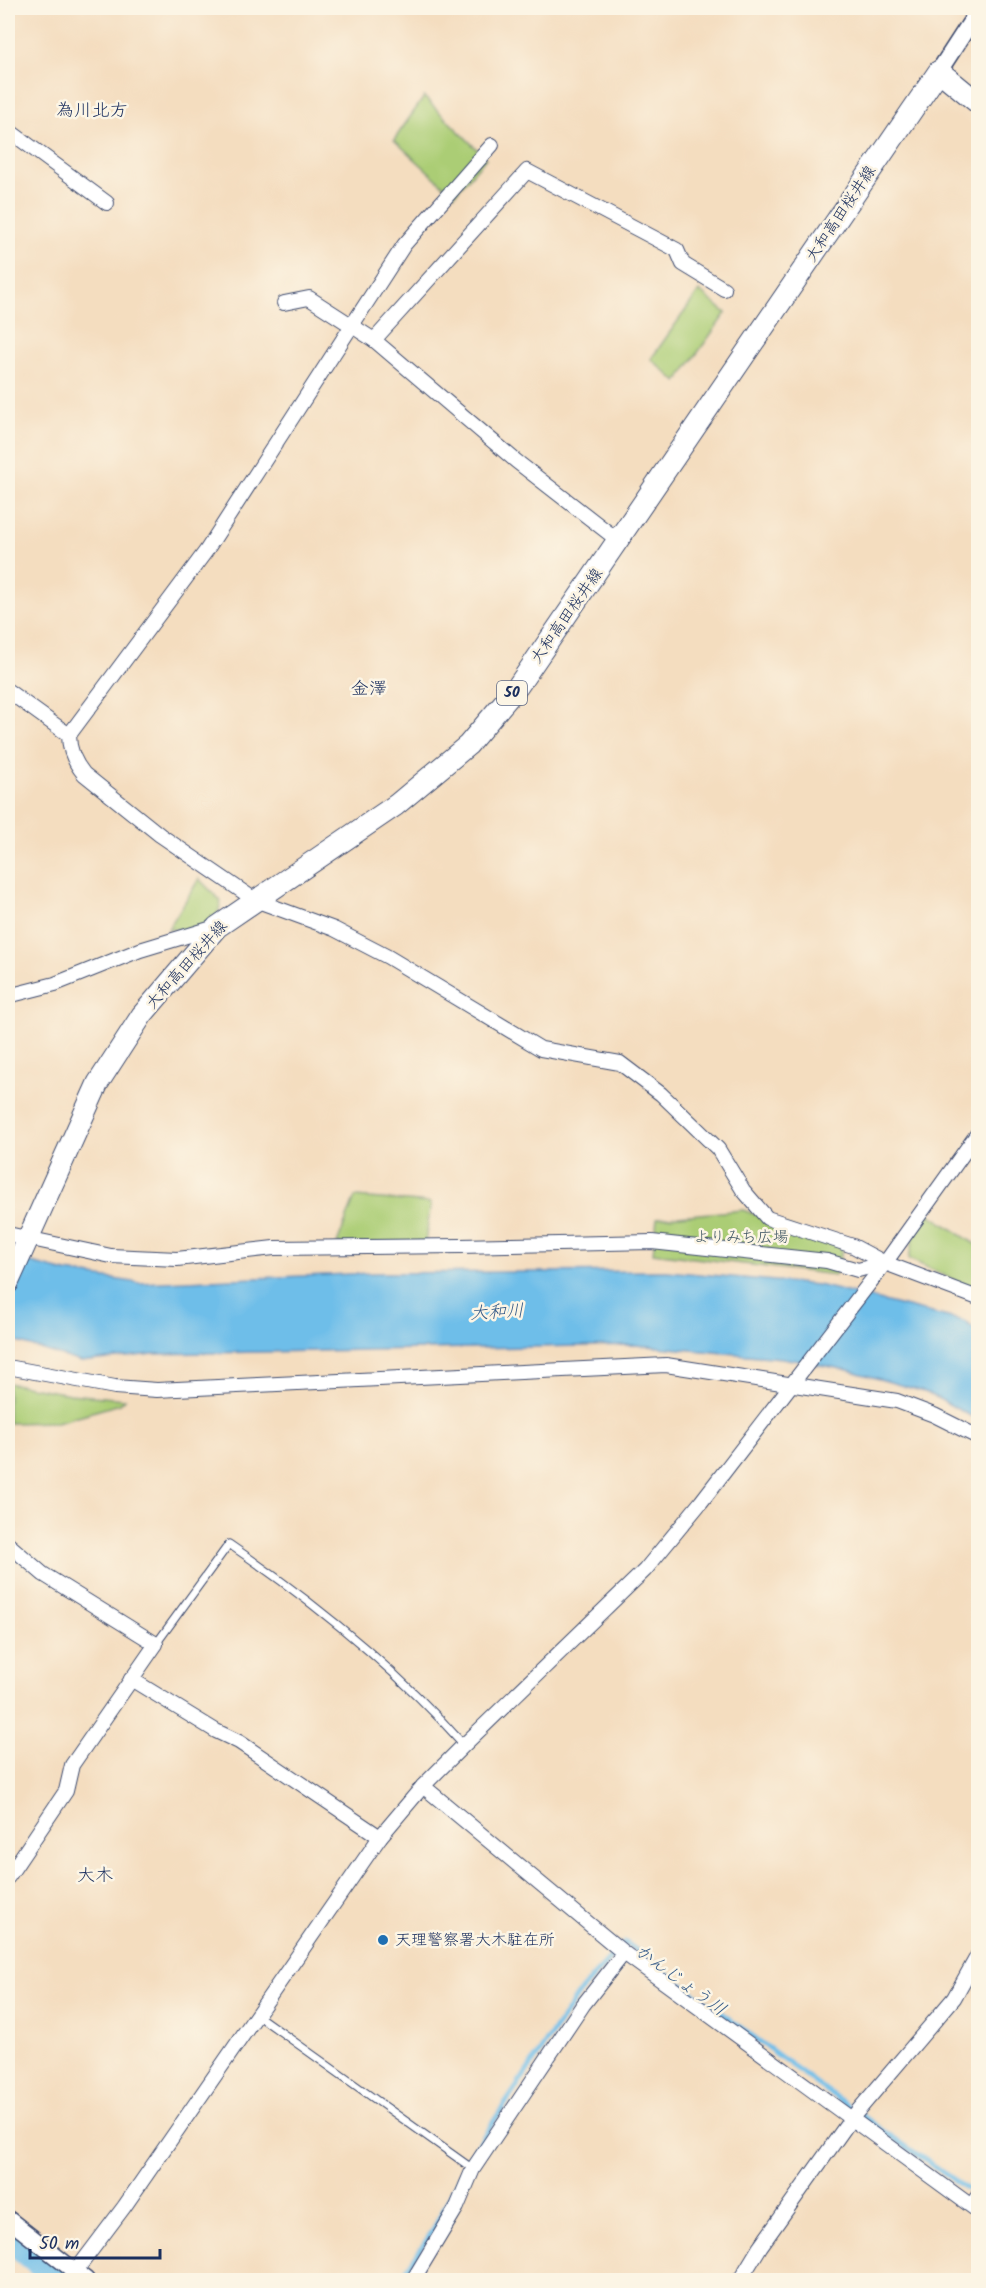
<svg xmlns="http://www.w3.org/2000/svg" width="986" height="2288" font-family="Kalam,'Klee One',sans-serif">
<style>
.green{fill:#abcd75;stroke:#637e6a;stroke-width:1.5}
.water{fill:#6ebee9;stroke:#4476a4;stroke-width:1.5}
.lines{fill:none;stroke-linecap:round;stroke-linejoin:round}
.stream{stroke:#6ebee9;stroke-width:5}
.river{stroke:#6ebee9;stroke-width:32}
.service-casing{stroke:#3c496d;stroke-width:9}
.minor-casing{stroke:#3c496d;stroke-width:16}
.tertiary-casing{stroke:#3c496d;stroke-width:19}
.primary-casing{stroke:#3c496d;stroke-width:23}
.service{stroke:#fff;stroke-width:7}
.minor{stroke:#fff;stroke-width:14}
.tertiary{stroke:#fff;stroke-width:16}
.primary{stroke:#fff;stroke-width:21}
.poi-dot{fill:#1f6fb2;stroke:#fcf5e5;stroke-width:2}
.labels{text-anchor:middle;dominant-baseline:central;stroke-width:5;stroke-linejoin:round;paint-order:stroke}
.shield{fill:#fcf5e5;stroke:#5e6a86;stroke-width:1.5}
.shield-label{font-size:15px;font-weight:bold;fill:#1b2f5e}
.street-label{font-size:16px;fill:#1b2f5e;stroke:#fcf5e5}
.park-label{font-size:16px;fill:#3f5664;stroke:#fcf5e5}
.poi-label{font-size:16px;fill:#1b2f5e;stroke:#fcf5e5;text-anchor:start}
.neighbourhood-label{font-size:18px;fill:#1b2f5e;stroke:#fcf5e5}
.water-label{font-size:18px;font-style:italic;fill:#345a88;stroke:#fcf5e5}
</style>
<rect width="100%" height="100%" fill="#fcf5e5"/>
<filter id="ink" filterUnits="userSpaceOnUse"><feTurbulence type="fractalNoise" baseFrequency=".0167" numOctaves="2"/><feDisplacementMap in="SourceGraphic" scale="12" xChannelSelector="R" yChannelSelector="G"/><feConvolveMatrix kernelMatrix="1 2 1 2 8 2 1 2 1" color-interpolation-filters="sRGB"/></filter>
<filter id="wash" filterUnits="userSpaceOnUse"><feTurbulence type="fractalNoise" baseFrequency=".008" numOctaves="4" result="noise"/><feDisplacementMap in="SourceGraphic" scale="24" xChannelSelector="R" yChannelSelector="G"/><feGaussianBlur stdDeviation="1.35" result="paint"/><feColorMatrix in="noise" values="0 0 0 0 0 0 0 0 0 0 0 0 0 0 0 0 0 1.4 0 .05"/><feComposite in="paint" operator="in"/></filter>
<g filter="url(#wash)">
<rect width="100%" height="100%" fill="#f4ddbf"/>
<g class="green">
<polygon points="424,97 486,158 454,195 394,140"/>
<polygon points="699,291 726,313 677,382 651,359"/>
<path d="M199,879L221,901C220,905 219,911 217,915C207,929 183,930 168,929Z"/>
<polygon points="355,1197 431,1203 425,1243 337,1244"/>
<polygon points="743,1210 840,1246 842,1250 835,1275 653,1253 657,1218"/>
<polygon points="929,1214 978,1246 978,1291 909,1259 913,1237"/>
<polygon points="8,1383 70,1394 125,1399 120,1404 57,1422 8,1423"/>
</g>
<polygon class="water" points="8,1257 66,1272 140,1283 374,1273 666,1271 818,1285 964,1321 978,1332 978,1420 928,1393 848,1370 782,1358 635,1345 153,1354 81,1362 8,1339"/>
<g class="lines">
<g class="stream">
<polyline points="51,2270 61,2280"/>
<polyline points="400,2280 432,2232 470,2157 581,1990 625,1942 820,2086 978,2197"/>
</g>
<polyline class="river" points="8,2234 51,2270"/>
</g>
</g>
<g filter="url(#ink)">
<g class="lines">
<defs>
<g id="service">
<path d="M156,1644L229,1544C314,1602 395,1667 464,1745"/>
<polyline points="257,2015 473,2169"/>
<polyline points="968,2204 978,2190"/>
</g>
<g id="minor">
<polyline points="8,130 107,203"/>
<path d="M492,145L404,245L206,551L69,735C69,750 74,762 84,774L160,835L255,900L334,929L388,957L541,1049L620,1063L661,1094L718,1149L743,1190L767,1218L853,1246L885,1263L978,1298"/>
<polyline points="284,303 309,298 374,340"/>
<polyline points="619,541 516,461 374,340 527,171 677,250 683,264 724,289"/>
<polyline points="8,691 69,735"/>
<polyline points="8,996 55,984 140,950 216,927"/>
<polyline points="8,1234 111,1256 177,1259 274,1248 460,1246 652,1242 827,1261 858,1270 885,1263"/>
<polyline points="8,1367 115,1387 157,1390 666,1365 897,1401 934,1415 978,1437"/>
<polyline points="8,1544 43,1574 156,1644 72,1765 66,1791 8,1877"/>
<polyline points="131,1679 216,1731 239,1742 380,1837"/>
<polyline points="423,1786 624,1953 978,2211"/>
<polyline points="69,2280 124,2207 380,1837 423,1786 464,1745 645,1570 701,1502 885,1263 978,1133"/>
<polyline points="413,2280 457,2207 473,2169 583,2005 624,1953"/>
<polyline points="740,2280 760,2247 851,2119 954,1998 978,1955"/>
</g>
<g id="tertiary">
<polyline points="939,71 978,11"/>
<polyline points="8,2219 86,2280"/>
</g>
<polyline id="primary" points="8,1283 98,1083 142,1015 217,927 396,805 468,745 518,686 939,71 978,103"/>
</defs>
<use href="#service" class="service-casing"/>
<use href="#minor" class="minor-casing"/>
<use href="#tertiary" class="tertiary-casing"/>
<use href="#primary" class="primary-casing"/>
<use href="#service" class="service"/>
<use href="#minor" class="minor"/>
<use href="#tertiary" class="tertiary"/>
<use href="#primary" class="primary"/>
</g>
</g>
<circle class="poi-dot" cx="383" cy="1940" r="6"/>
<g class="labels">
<rect class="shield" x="497" y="681" width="30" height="24" rx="4.5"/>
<g class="shield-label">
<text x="512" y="693">50</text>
</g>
<g class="street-label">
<text transform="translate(841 214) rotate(-56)">大和高田桜井線</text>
<text transform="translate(567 616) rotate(-55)">大和高田桜井線</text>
<text transform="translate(187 965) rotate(-48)">大和高田桜井線</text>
</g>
<g class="park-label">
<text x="741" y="1237">よりみち広場</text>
</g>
<g class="poi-label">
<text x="395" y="1940">天理警察署大木駐在所</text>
</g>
<g class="neighbourhood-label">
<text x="92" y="111">為川北方</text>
<text x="369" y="689">金澤</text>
<text x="95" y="1876">大木</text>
</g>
<g class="water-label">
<text transform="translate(497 1313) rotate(-3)">大和川</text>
<text transform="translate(680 1981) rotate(36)">かんじょう川</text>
</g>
</g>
<rect width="986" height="2288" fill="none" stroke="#fcf5e5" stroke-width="30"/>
<path d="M30 2249v9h130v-9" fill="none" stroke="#1b2f5e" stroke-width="3"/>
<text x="39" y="2249" font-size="18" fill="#1b2f5e" stroke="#fcf5e5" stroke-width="4.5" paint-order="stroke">50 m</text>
</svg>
